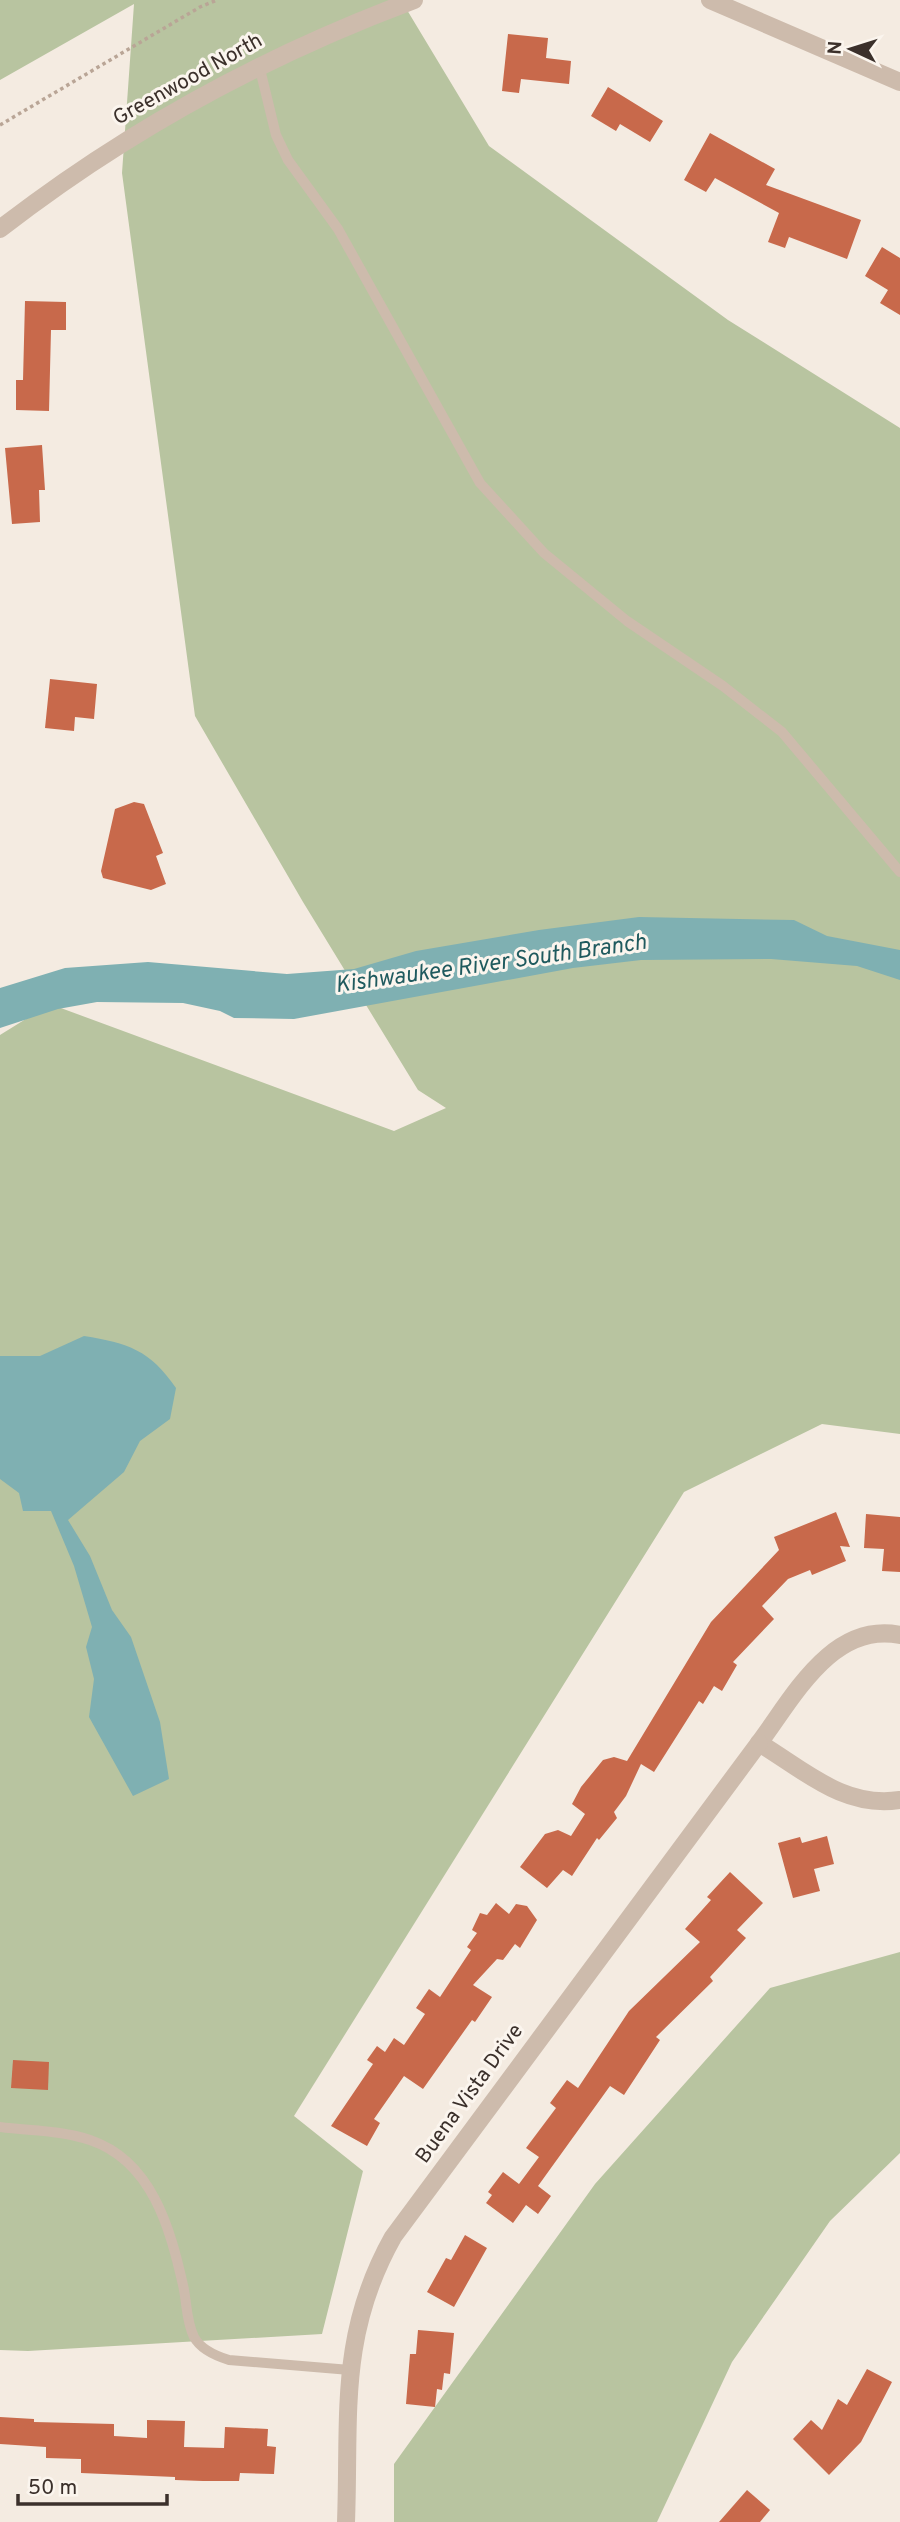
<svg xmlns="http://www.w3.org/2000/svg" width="900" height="2522" font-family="Overpass,sans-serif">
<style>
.green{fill:#b8c4a0}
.water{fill:#7fb0b2}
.building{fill:#c8694b}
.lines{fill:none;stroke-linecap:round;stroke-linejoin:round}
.path{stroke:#b9a596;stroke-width:3.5;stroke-dasharray:3.5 3.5;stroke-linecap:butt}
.service{stroke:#cdbbac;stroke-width:10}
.minor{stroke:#cdbbac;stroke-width:18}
.labels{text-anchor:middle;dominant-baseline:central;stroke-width:6;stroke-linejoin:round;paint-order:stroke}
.street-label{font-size:21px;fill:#3b302b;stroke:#fbf5ee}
.water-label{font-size:23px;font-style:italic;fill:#1f5a5e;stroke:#fbf5ee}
</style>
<rect width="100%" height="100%" fill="#f4ebe1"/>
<g class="green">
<polygon points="0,0 401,0 489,146 728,320 900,428 900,1434 822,1424 684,1492 294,2116 363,2171 322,2334 28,2351 0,2350 0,1035 50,1004 394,1131 446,1108 418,1090 303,902 195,716 122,173 134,4 0,80"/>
<polygon points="900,1952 900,2153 830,2221 732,2362 657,2522 394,2522 394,2464 595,2184 770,1988"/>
</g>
<g class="water">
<polygon points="639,917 794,920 827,936 900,950 900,980 857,966 771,959 641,960 573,968 294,1019 234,1018 220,1011 183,1003 97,1002 58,1009 0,1028 0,988 65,968 148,962 287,974 354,969 416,951 539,930"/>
<path d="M84,1336C128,1343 150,1350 176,1388L170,1419L140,1441L124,1472L68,1520L90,1556L112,1610L131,1637L160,1722L169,1779L133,1796L89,1717L94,1679L86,1647L92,1627L74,1566L51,1511H23L19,1493L0,1479V1356H40Z"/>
</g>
<g class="building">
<polygon points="508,34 548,38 546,58 571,61 569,84 521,79 519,93 502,91"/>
<polygon points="608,87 663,121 650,142 620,124 616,131 591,116"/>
<polygon points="710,133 775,169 766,185 861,220 847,259 789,237 785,248 768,242 779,213 715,178 706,192 684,180"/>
<polygon points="882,247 900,258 900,315 880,303 888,290 865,276"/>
<polygon points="25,301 66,302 66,330 51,330 49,411 16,410 16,380 23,380"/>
<polygon points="42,445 45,490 39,490 40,522 12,524 5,448"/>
<polygon points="50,679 97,684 94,719 75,717 74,731 45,728"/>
<polygon points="134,802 144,804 163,853 156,856 166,884 151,890 103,878 101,871 115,809"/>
<polygon points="836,1512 850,1547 840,1546 846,1561 812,1575 810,1570 788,1579 762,1606 774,1619 733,1662 737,1665 722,1691 714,1686 703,1704 699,1701 654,1772 641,1764 626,1796 614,1812 617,1818 599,1840 597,1838 572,1876 563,1870 547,1888 520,1867 545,1834 558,1830 571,1836 585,1814 572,1804 581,1787 603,1760 614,1757 627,1761 711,1622 779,1550 774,1537"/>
<polygon points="866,1514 900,1517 900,1572 882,1571 884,1549 864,1548"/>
<polygon points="827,1836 834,1864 814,1869 820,1891 793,1898 778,1843 800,1837 802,1843"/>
<polygon points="730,1872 763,1903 737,1930 746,1938 710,1977 713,1981 656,2037 660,2040 624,2095 610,2086 538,2186 551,2196 538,2214 526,2205 513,2223 486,2203 492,2195 488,2192 503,2172 519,2184 539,2157 526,2148 556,2108 550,2103 567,2080 578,2088 629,2011 700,1942 685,1929 711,1900 707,1897"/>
<polygon points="496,1903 509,1914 516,1904 527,1906 537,1920 520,1948 515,1944 503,1960 497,1959 473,1985 492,1997 475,2022 472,2020 423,2089 404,2076 374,2119 380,2123 367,2146 331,2126 373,2064 367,2060 377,2046 385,2052 394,2038 404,2045 425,2014 416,2008 429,1989 440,1997 471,1950 467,1947 477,1933 472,1930 480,1913 487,1915"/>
<polygon points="13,2060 49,2062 48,2090 11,2088"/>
<polygon points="465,2235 487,2248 454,2307 427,2292 446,2258 451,2260"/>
<polygon points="418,2330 454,2333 450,2374 444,2373 442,2390 437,2389 435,2407 406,2404 410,2354 416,2354"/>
<polygon points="867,2369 892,2382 861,2442 829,2475 793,2439 811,2420 822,2430 838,2399 847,2405"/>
<polygon points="0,2417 34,2419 34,2422 114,2424 114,2436 147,2438 147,2420 185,2421 184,2447 224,2448 225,2427 268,2429 267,2446 276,2447 274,2474 240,2473 239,2481 203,2481 175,2480 175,2477 81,2473 81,2459 46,2458 46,2447 0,2444"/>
<polygon points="747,2490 770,2510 760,2522 719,2522"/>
</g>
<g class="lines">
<polyline class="path" points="0,125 200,7 217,0"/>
<g class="service">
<polyline points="259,65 276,135 288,160 338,229 480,483 544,553 627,621 723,686 782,732 900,872"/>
<path d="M0,2127C30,2131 61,2130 90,2140C152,2161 170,2228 183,2285C187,2302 186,2321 194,2337C201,2350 216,2356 229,2360L350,2370"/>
</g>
<g class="minor">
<polyline points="710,0 900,82"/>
<path d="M0,229C126,131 264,56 414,0"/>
<path d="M900,1635C832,1621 793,1698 759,1743C804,1770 844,1809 900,1800"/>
<path d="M346,2522C350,2415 338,2335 393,2237L759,1743"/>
</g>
</g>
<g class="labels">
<g class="street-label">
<text transform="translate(188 80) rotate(-29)">Greenwood North</text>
<text transform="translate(470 2094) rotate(-54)">Buena Vista Drive</text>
</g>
<g class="water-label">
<text transform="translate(491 965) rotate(-8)">Kishwaukee River South Branch</text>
</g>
</g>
<g transform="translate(851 49) rotate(274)" stroke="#fbf5ee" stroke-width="5" paint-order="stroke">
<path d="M0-5L12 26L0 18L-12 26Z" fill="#3b302b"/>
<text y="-10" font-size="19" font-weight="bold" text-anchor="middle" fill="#3b302b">N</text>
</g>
<path d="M18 2494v10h149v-10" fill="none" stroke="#3b302b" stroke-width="3.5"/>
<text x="28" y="2494" font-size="21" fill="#3b302b" stroke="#fbf5ee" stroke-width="5" paint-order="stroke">50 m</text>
</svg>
